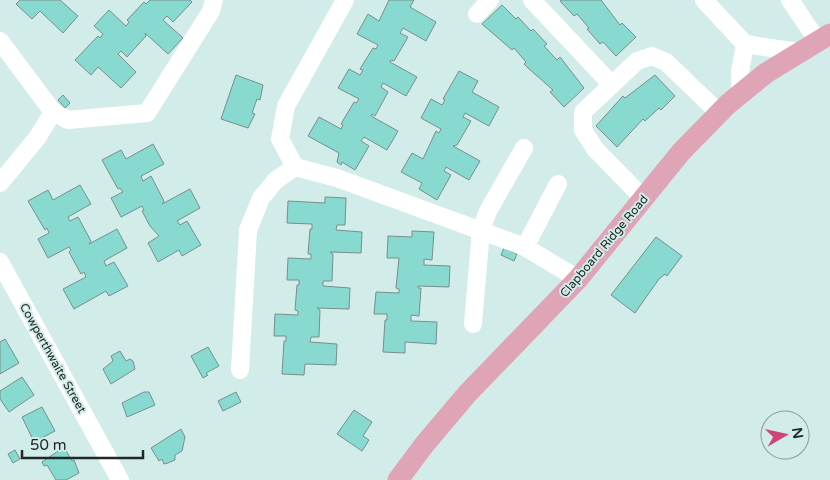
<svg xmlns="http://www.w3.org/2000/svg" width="830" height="480" font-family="'Varela Round',sans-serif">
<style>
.building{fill:#88dad1;stroke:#788f8c}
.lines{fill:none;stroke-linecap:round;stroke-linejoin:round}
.minor{stroke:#fff;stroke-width:18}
.major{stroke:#dfa5b6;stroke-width:21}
.labels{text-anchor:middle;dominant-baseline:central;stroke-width:4;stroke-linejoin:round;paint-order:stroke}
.street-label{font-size:12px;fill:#202928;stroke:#d2ece9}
</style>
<rect width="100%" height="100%" fill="#d2ece9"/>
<g class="building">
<polygon points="20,0 60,0 78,16 63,33 40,11 32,19 16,4"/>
<polygon points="150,0 190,0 192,2 173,22 167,16 163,20 183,38 168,54 145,33 146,36 127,57 121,51 118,54 136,72 121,88 98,67 91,75 75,60 98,36 100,38 103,34 94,26 109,10 126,26 129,22 127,20 144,2 146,4"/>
<polygon points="389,0 414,0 410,7 436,22 426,41 403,28 400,33 408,37 394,61 391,60 390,62 417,77 406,96 383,83 381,87 388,92 375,116 372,114 371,116 398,131 387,150 364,137 361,141 369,146 355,170 342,162 341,165 337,162 339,153 308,136 319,117 341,129 343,125 341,124 354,102 356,103 359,99 338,88 349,69 360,75 363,70 360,69 373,48 376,49 378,45 357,34 368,14 379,21"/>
<polygon points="562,0 601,0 620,25 622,23 636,37 616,56 603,42 600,44 587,29 589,28 577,14 574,16 560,1"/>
<polygon points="502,5 516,19 518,17 531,31 533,29 547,44 544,46 557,60 560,57 584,88 564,107 550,92 553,90 528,68 524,64 526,62 514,48 512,50 482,24"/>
<polygon points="459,71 478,81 472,92 499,107 489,126 465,113 463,117 471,121 457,145 453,146 480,161 469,180 446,167 444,171 451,175 437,200 419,189 422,183 401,172 412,153 423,159 436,131 439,133 441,129 421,118 431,99 442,105 445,100 443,99"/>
<polygon points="236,75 263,85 260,100 257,99 252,113 255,114 248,128 221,119"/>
<polygon points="655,75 675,96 661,110 659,108 645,121 643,119 617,147 596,126 623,96 625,98"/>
<polygon points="63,95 70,103 65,108 58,100"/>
<polygon points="153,144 164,164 141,176 143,181 151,176 164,201 162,204 190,189 200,208 177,221 180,225 187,221 201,245 182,256 179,250 158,262 148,243 159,236 150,226 142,211 144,210 142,206 121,217 111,198 123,192 120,188 118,189 102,160 121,150 126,159"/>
<polygon points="80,185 91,204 68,217 70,221 78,217 91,241 89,244 117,229 127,248 104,261 106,266 114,262 128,286 109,296 106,291 74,309 63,289 86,277 84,272 81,274 69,252 71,250 69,247 48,258 38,239 49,233 47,228 45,230 28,201 48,190 53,200"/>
<polygon points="325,197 346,198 345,225 337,225 336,230 362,232 361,253 330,252 333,254 332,281 323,281 323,286 350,288 349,309 317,308 320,310 319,337 311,337 310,342 337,344 336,365 305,364 304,375 282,374 284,341 286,341 286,336 274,336 275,314 298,315 298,311 295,310 297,285 299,285 299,280 287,280 288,258 311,259 311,254 308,254 310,229 312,229 312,224 287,223 288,201 325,203"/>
<polygon points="412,231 434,232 432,260 424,259 424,265 450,266 449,287 418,286 418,288 421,288 419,316 411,315 411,321 437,322 436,344 405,342 405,353 383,352 385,320 387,320 387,314 374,314 376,292 399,293 399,289 396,288 399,258 387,258 388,236 412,237"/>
<polygon points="656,237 682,256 667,276 665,274 659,279 635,313 611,295"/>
<polygon points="504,248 517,254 514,261 501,255"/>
<polygon points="5,339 19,363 0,374 0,342"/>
<polygon points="208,347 219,366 206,373 208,375 203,378 191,356"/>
<polygon points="120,351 126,361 130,359 133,361 135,369 111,384 103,369 113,361 111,356"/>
<polygon points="22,377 34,395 9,412 0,399 0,391"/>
<polygon points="144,392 149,392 155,405 127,417 122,403"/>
<polygon points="236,392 241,402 223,411 218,401"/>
<polygon points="42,407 55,431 34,442 22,417"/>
<polygon points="354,410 372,422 363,436 369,440 362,451 337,434"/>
<polygon points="181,429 185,437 182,451 175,455 175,460 168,463 164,464 162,459 159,461 151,448"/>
<polygon points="64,447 72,461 74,460 79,473 66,480 56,480 47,465 44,466 42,462"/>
<polygon points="15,450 20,459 13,463 8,454"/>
</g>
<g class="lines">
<g class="minor">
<polyline points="532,0 612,85"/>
<polyline points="704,0 745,44 798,52"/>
<polyline points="790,0 817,40"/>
<polyline points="477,14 490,0"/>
<polyline points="0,41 53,112 68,120 147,113 211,11 214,0"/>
<polyline points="740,94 740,72 745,44"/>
<polyline points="295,167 337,178 525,247 578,279"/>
<polyline points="0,183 37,138 53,112"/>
<polyline points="644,199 595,149 583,130 583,112 637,61 652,56 666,62 719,113"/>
<polyline points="525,247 558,184"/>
<polyline points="0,262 120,480"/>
<polyline points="473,324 481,230 488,211 524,148"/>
<polyline points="240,370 248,230 261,198 276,180 295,167 280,139 286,106 345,0"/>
</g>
<polyline class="major" points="398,480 424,445 467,394 578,279 681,152 728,104 766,73 830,34"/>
</g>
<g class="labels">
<g class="street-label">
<text transform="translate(604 246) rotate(-50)">Clapboard Ridge Road</text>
<text transform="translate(53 358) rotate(61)">Cowperthwaite Street</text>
</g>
</g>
<g transform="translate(785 435) rotate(81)"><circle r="24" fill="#d2ece9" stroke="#8b9e9c"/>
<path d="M0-4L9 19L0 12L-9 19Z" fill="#d04476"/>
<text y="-8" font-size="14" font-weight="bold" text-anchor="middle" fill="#202928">N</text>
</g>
<path d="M22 450v8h121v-8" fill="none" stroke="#202928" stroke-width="2.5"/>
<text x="30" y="450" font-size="15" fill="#202928" stroke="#d2ece9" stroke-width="4" paint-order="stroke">50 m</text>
</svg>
